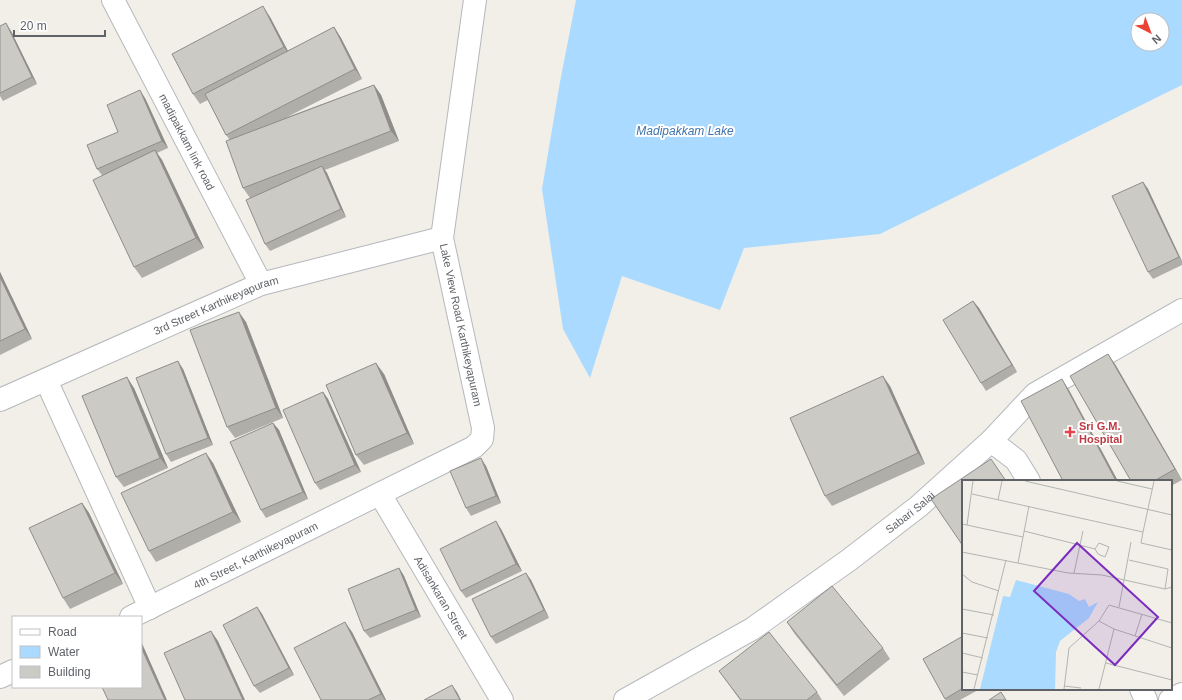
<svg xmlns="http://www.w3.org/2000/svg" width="1182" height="700" font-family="Helvetica,sans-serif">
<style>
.water{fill:#aadaff;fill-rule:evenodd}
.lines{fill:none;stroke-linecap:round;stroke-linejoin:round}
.minor-casing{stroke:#b5b8bc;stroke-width:24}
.secondary-casing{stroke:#b6babf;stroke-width:24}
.minor{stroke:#fff;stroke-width:22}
.secondary{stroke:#fff;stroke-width:22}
.wall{fill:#afaea9}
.shaded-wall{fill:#8f8d8a}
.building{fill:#cccac5;stroke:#8f8d8a}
.health-dot{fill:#e0444e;stroke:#fff;stroke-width:1.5}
.labels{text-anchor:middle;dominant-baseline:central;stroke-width:4;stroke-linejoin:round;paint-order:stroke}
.street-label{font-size:11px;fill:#5f6368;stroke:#fff}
.health-label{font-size:11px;font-weight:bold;fill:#be3a42;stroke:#fff;text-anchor:start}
.water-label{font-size:12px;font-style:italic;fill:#4174aa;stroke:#fff}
.inset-road{fill:none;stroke:#b3b3b1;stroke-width:1}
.view{fill:#7b2cbf;fill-opacity:0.15;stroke:#7b2cbf;stroke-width:2}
.inset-edge{fill:none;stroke:#5f6368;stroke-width:2}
</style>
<rect width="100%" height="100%" fill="#f1efe8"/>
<path class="water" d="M576,0H1182V85L880,234L744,248L720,310L622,276L590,378L563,329L542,189L560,82ZM1138,20H1162V44H1138Z"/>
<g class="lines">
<defs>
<g id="minor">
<path id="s1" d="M113,0L261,284"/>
<polyline points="46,380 150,608"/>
<path id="s2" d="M0,400L261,284L442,238"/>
<polyline points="991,441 1016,460 1029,481"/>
<path id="s3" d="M380,494L502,700"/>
<path id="s4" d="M131,617L474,447L482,439L483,428L442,238L475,0"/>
<polyline points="0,677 13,671"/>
<polyline points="1141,689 1146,700"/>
<polyline points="1170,700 1182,694"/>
</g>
<g id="secondary">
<path id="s5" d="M625,700L752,629L849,560L919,506L991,441L1035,394L1182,310"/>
</g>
</defs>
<use href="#minor" class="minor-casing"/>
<use href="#secondary" class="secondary-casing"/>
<use href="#minor" class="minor"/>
<use href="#secondary" class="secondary"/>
</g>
<g class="wall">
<polygon points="270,17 288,51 334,27 341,38 362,79 287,117 374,85 381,95 399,141 325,170 327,173 346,217 270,251 265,244 250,198 243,188 230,140 226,135 208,100 200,104 193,94"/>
<polygon points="0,26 11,31 37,84 3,101 0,96"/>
<polygon points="145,98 168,148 157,153 162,160 204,248 142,278 134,267 102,175 97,169 118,132"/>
<polygon points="1143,182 1148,189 1182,261 1182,265 1153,279 1148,272"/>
<polygon points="0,272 32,339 0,355"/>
<polygon points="973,301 979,308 1017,372 986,391 981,383"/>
<polygon points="246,322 283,418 235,438 227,427"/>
<polygon points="1115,364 1182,480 1171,486 1171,481 1131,481"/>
<polygon points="183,369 213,445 171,462 166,454"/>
<polygon points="384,374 414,444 364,465 356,455"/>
<polygon points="890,386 925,464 832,506 825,496"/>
<polygon points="134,388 168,468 124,487 116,477"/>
<polygon points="323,392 328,399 361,472 320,490 315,483"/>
<polygon points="273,423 279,430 308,499 266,518 261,510"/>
<polygon points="213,463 241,522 156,562 149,551"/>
<polygon points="486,466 501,503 471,516 466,508"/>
<polygon points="82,503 89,513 123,584 70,609 63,598"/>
<polygon points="501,529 522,571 466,598 461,591"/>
<polygon points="399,568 404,576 421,617 370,638 364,631"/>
<polygon points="531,580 549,618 496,644 491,637"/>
<polygon points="257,607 262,614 294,675 260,693 254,686"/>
<polygon points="787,622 883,648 890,659 844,696 794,633"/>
<polygon points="352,632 386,700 321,700"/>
<polygon points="963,636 963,689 980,689 960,700 946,700 923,659"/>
<polygon points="719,671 817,692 822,700 740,700"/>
</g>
<g class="shaded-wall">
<polygon points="263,6 270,17 291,57 284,47"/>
<polygon points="6,23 11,31 37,84 32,77"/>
<polygon points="334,27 341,38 362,79 355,69"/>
<polygon points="374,85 381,95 399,141 391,131"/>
<polygon points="140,90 145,98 168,148 162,141"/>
<polygon points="155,150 162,160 204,248 196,238"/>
<polygon points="322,166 327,173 346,217 341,209"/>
<polygon points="1143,182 1148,189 1182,262 1179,257"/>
<polygon points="0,272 32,339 25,329 0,277"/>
<polygon points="973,301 979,308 1017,372 1012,365"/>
<polygon points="239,312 246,322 283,418 276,408"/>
<polygon points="1108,354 1115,364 1182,480 1175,469"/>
<polygon points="178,361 183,369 213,445 208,438"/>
<polygon points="376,363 384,374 414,444 407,433"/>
<polygon points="883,376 890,386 925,464 918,453"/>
<polygon points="127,377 134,388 168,468 160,458"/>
<polygon points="1062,379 1069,390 1118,481 1116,481"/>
<polygon points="323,392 328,399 361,472 355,465"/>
<polygon points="273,423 279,430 308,499 303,492"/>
<polygon points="206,453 213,463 241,522 233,512"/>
<polygon points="481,458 486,466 501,503 496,496"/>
<polygon points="82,503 89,513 123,584 115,573"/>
<polygon points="496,521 501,529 522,571 516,564"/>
<polygon points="399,568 404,576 421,617 416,610"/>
<polygon points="526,573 531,580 549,618 544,610"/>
<polygon points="257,607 262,614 294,675 289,668"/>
<polygon points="345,622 352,632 386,700 385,700 381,694"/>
<polygon points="211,631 218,641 245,700 243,700"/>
<polygon points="141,641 167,700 165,700 141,647"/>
<polygon points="452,685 457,692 461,700 460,700"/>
</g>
<g class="building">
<polygon points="263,6 284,47 193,94 172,54"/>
<polygon points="6,23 32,77 0,93 0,26"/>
<polygon points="334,27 355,69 226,135 205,94"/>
<polygon points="374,85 391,131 243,188 226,141"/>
<polygon points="140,90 162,141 97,169 87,145 118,132 107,105"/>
<polygon points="155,150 196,238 134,267 93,180"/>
<polygon points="322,166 341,209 265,244 246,200"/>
<polygon points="1143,182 1179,257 1148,272 1112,196"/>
<polygon points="0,277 25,329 0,341"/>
<polygon points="973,301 1012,365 981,383 943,320"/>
<polygon points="239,312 276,408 227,427 190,330"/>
<polygon points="1108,354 1175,469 1154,481 1131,481 1070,376"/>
<polygon points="178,361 208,438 166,454 136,378"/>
<polygon points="376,363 407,433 356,455 326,385"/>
<polygon points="883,376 918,453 825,496 790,418"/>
<polygon points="127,377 160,458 116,477 82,396"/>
<polygon points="1062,379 1116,481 1063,481 1021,401"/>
<polygon points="323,392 355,465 315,483 283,410"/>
<polygon points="273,423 303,492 261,510 230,442"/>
<polygon points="206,453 233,512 149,551 121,493"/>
<polygon points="481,458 496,496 466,508 450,471"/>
<polygon points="991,459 1006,481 963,481 963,546 931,499"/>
<polygon points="82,503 115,573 63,598 29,528"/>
<polygon points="496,521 516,564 461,591 440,549"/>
<polygon points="399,568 416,610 364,631 348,589"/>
<polygon points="526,573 544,610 491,637 472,599"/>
<polygon points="832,586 883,648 837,685 787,622"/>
<polygon points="257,607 289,668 254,686 223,625"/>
<polygon points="345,622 381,694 368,700 321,700 294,648"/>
<polygon points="211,631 243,700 185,700 164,653"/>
<polygon points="769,632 817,692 807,700 741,700 719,671"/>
<polygon points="963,636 963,688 945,699 923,659"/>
<polygon points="141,647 165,700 108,700 102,687 141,687"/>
<polygon points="452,685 460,700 424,700"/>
<polygon points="1001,692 1006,700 989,700"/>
</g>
<path class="health-dot" d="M1068 426h4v4h4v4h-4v4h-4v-4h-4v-4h4z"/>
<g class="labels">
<g class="street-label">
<text stroke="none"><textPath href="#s1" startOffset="160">madipakkam link road</textPath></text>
<text stroke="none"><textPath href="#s2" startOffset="236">3rd Street Karthikeyapuram</textPath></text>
<text transform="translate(461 325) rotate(78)">Lake View Road Karthikeyapuram</text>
<text stroke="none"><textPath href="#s5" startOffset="342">Sabari Salai</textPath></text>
<text stroke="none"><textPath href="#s4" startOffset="139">4th Street, Karthikeyapuram</textPath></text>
<text stroke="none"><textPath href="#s3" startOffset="120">Adisankaran Street</textPath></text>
</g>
<g class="health-label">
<text x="1079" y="426">Sri G.M.<tspan x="1079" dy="13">Hospital</tspan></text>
</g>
<g class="water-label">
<text x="685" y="131">Madipakkam Lake</text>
</g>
</g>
<g transform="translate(962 480)">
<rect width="210" height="210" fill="#f1efe8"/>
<path d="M54,100L107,114L117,121L123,119L127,127L136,122L127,138L98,161L94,172L93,209H18L41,116L48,117Z" fill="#aadaff"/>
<path class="inset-road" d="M63,1L210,35M155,1L190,9M10,14L181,52L192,1M36,20L40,1M0,44L61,57M5,45L11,1M62,51L133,69L137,63L147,67L143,77L136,74L133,69M181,52L179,63L210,70M0,72L106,93L140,95L203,109L210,107M167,80L206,89L203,109M56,83L67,26M112,93L121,51M0,94L10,102L37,111M157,127L169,62M0,129L32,135M137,141L152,149L210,168M0,153L26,158M173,156L180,134M0,173L21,178M144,183L210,200M0,192L16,195M102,206L119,208M12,209L44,80M102,209L107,168L137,141L147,125L210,143M137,209L152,149"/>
<path class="view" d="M115,63L196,137L153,185L72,111Z"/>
<rect width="210" height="210" class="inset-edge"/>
</g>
<rect x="12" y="616" width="130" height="72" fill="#ffffff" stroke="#bfc1c3"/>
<rect x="20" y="629" width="20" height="6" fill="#ffffff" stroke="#bfc1c3"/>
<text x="48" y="636" font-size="12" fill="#5f6368">Road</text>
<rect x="20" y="646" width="20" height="12" fill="#aadaff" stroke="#bfc1c3"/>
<text x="48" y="656" font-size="12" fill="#5f6368">Water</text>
<rect x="20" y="666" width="20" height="12" fill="#cccac5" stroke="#bfc1c3"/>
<text x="48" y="676" font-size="12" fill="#5f6368">Building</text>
<g transform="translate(1150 32) rotate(138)"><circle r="19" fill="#ffffff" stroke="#bfc1c3"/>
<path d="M0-3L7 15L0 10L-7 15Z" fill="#ea4335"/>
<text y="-6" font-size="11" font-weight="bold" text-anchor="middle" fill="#5f6368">N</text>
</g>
<path d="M14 30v6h91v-6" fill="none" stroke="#5f6368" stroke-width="2"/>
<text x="20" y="30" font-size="12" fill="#5f6368" stroke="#ffffff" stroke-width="3" paint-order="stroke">20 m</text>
</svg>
